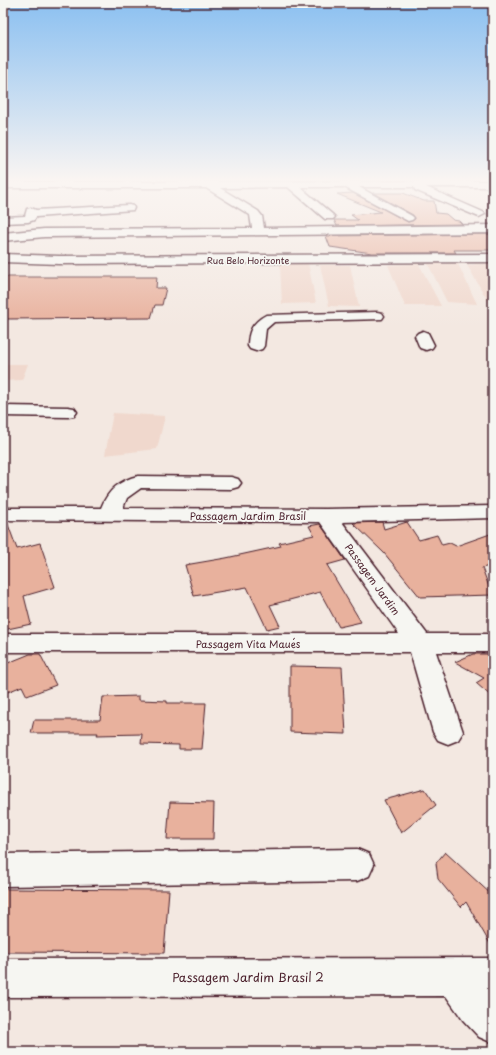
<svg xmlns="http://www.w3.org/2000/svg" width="496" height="1055" font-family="'Playpen Sans',sans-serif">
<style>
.built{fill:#f0d8cd}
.green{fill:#b8e3a0;stroke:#818166}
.building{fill:#e8b19d;stroke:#4a1f2b}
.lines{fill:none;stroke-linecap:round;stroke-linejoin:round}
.minor-casing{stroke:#4a1f2b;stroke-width:3}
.minor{fill:#f6f6f2;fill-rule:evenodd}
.labels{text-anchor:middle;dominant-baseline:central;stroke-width:3.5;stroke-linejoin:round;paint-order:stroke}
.far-street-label{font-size:9px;fill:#4a1f2b;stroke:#f6f6f2}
.street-label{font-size:10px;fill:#4a1f2b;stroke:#f6f6f2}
.near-street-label{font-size:12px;fill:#4a1f2b;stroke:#f6f6f2}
</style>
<rect width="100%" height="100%" fill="#f3e8e1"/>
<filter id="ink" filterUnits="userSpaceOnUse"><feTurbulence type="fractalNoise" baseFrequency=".025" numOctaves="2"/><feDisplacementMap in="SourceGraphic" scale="8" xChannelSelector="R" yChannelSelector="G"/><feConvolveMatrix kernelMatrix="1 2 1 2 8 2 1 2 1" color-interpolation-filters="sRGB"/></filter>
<g filter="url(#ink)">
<g class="built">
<polygon points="308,263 316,303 282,304 280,264"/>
<polygon points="493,263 493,306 491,306 467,265"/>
<polygon points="419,264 441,306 405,306 388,265"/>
<polygon points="428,264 458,264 477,304 447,302"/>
<polygon points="320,265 350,265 359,307 329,306"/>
<polygon points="3,364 28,364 22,380 3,381"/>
<polygon points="113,413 165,416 157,449 105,455"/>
</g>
<polygon class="green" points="46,179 140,179 144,183 49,183"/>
<g class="building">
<polygon points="353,193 408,222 415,219 413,215 373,193 403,193 424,201 434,201 436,213 446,214 453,220 459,221 462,224 337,226 334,220 358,220 351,215 381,212 337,194"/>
<polygon points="493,234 493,250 454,250 456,253 372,253 330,247 326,236"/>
<polygon points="3,277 157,277 156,288 166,288 162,305 155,305 151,318 3,319"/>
<polygon points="3,522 7,522 17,549 40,543 55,587 24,596 31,624 3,630"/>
<polygon points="382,522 384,529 407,522 419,540 437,535 442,545 450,543 456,546 493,533 493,565 482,568 492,595 420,597 384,553 353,523"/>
<polygon points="320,524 345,560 327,565 361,622 339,627 320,592 270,605 280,626 267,629 247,587 194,596 185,565 226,558 281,546 279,543 314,535 309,526"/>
<polygon points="30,654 40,654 56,685 27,696 22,686 3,694 3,665"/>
<polygon points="473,654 486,654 493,655 493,698 476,683 484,678 455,662"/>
<polygon points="290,666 342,667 346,734 290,732"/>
<polygon points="139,696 139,700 167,701 167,703 206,703 202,749 179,749 179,745 141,744 142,734 97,735 98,733 31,733 34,720 100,720 103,697"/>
<polygon points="425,789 436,805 401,833 384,800"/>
<polygon points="170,802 214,803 213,839 167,839"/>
<polygon points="445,852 493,896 493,949 466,902 461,907 438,879 436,863"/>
<polygon points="3,889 169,890 164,953 3,952"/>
</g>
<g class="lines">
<defs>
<g id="minor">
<polygon points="493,181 493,187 426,187 483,212 485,214 479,217 415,190 414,187 359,187 412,216 414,218 412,220 408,221 344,187 300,187 333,215 335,217 333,219 325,219 288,187 220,188 258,211 262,216 264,228 493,225 493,233 44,237 3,241 3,233 44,229 252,228 250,215 206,188 3,188 3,182"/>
<polygon points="129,205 133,206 134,208 133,210 36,217 34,220 28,222 3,223 3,217 25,216 27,209 31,208 36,210"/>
<polygon points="3,254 59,256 493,254 493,262 59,264 3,262"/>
<path d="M377,312L382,313L384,316L382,319L274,322L266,329L264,346L262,349L256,351L250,349L248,346C248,331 253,322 266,315Z"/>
<polygon points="423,331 428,333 434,345 432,348 426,350 420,348 415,336 418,333"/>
<polygon points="3,406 68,407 74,408 77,412 74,416 68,417 3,416"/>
<path d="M138,476L231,477L238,479L241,483L238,487L231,489L141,488L127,498L123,508L326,509L493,506V518L342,522L427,634H493V652H436L463,732L458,740L448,744L438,740L433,732L410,652H3V634H399L320,522L3,520V508H101C108,490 120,480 138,476Z"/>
<polygon points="357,849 369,854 374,865 369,876 357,881 3,886 3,854"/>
<polygon points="493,958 493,1043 479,1037 463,1020 446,996 3,997 3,959"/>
</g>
</defs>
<use href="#minor" class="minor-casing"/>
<use href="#minor" class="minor"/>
</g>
</g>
<linearGradient id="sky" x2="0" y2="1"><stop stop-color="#8bc0f1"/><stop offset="0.55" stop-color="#faf5f2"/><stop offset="1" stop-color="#faf5f2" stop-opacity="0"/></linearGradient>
<rect width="496" height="327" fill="url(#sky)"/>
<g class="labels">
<g class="far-street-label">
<text x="248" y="260">Rua Belo Horizonte</text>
</g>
<g class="street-label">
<text x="248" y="515">Passagem Jardim Brasil</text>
<text transform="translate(373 579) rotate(54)">Passagem Jardim</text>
<text x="248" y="643">Passagem Vita Maués</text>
</g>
<g class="near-street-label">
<text x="248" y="977">Passagem Jardim Brasil 2</text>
</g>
</g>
<rect width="496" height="1055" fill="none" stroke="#f6f6f2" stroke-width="16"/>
<rect x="8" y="8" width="480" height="1039" fill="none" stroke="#4a1f2b" stroke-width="1.5" filter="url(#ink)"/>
</svg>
